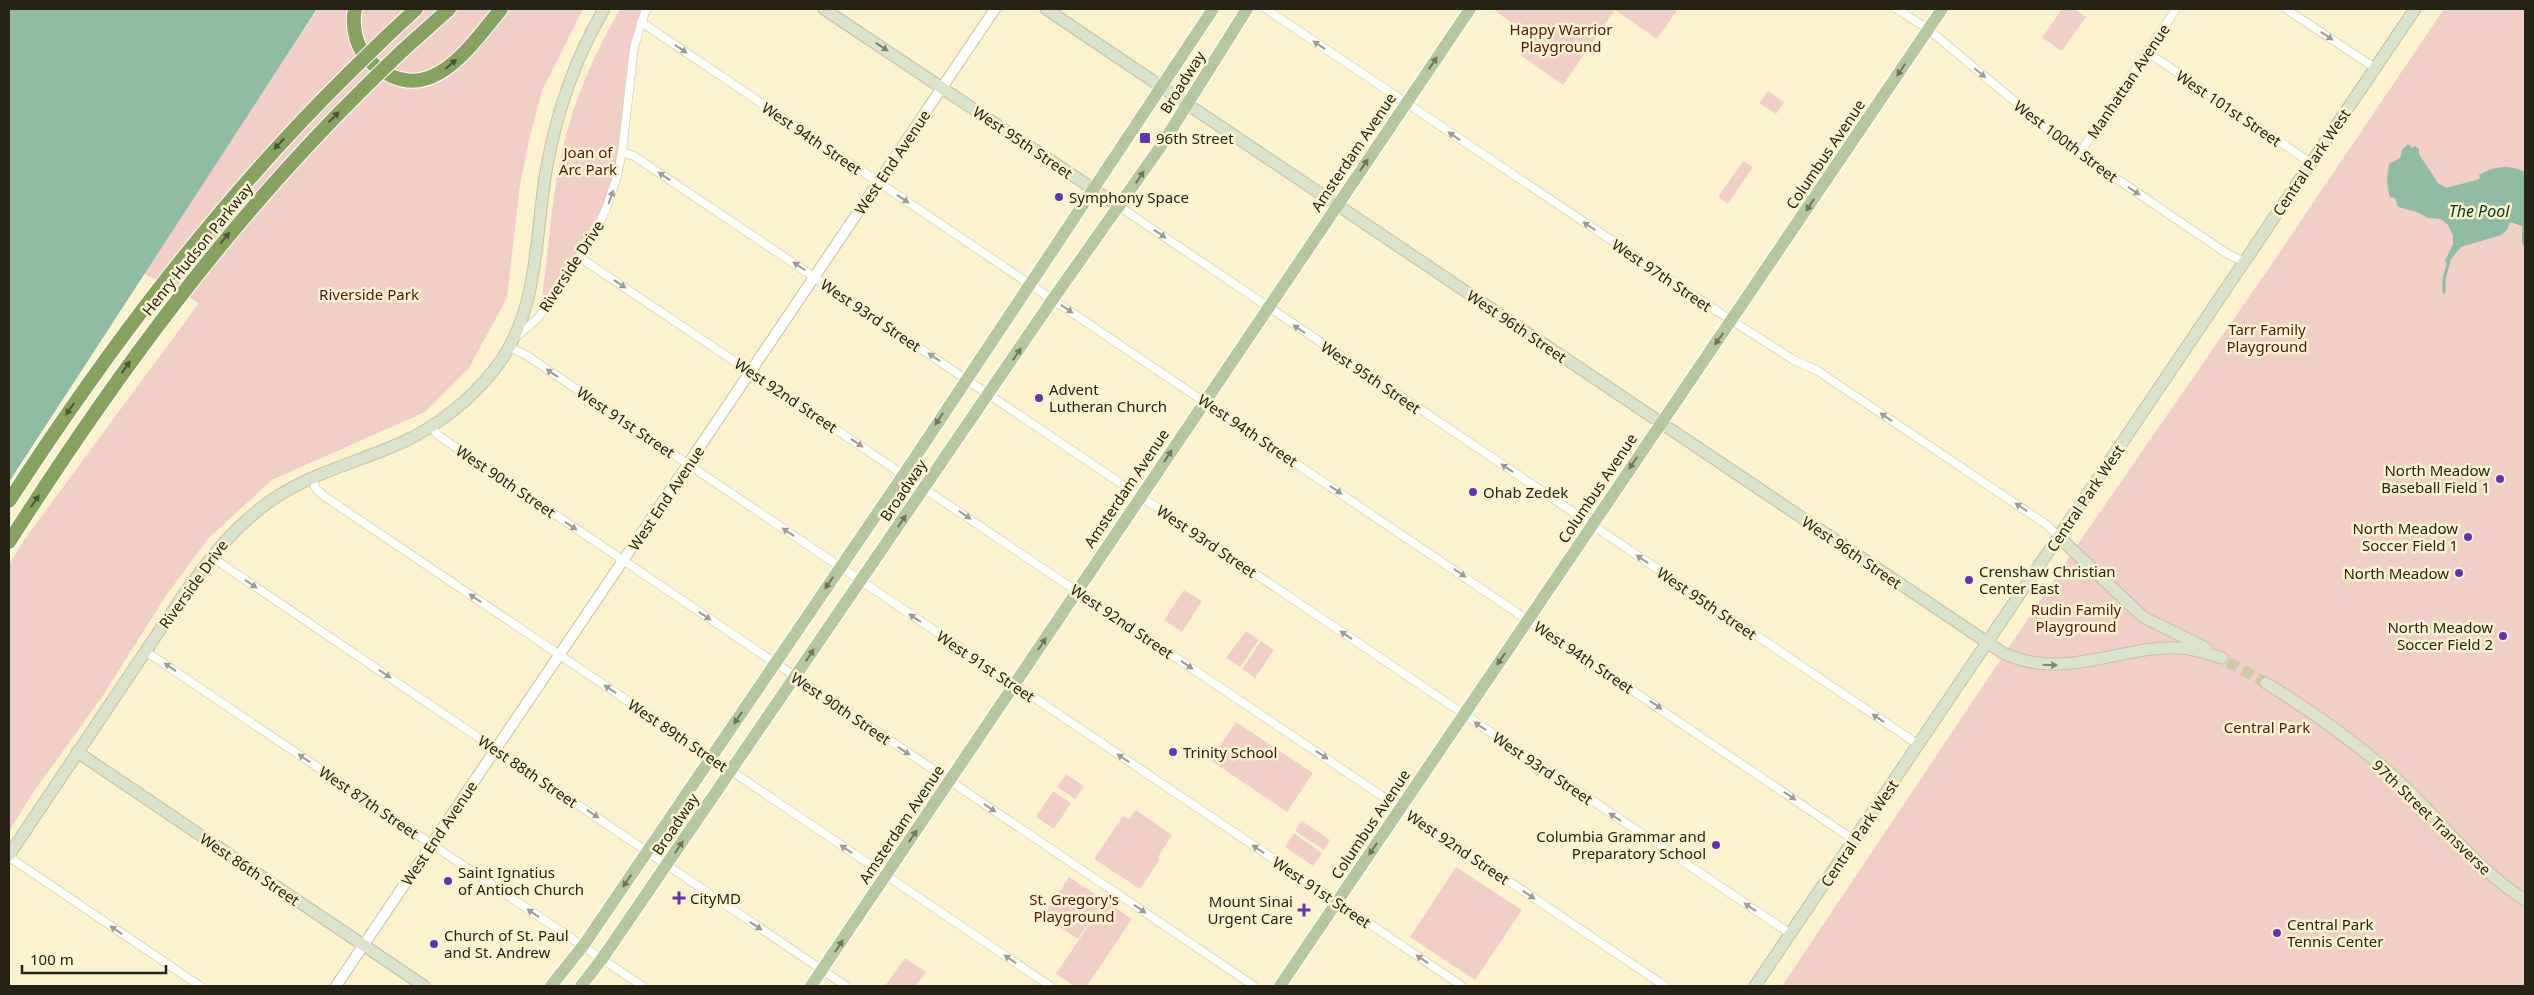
<svg xmlns="http://www.w3.org/2000/svg" width="2534" height="995" font-family="'Noto Sans',sans-serif">
<style>
.green{fill:#f0cfc8}
.water{fill:#92bba3}
.lines{fill:none;stroke-linecap:round;stroke-linejoin:round}
.stream{stroke:#92bba3;stroke-width:3}
.secondary-tunnel{stroke:#d0c9ab;stroke-width:11;stroke-dasharray:11 5.5;stroke-linecap:butt}
.minor-casing{stroke:#c9c09f;stroke-width:9}
.tertiary-casing{stroke:#c9c09f;stroke-width:12}
.secondary-casing{stroke:#c9c09f;stroke-width:13}
.primary-casing{stroke:#fff;stroke-width:14}
.motorway-casing{stroke:#fff;stroke-width:16}
.minor{stroke:#fff;stroke-width:8}
.tertiary{stroke:#fff;stroke-width:10}
.secondary{stroke:#dbe3cf;stroke-width:11}
.primary{stroke:#b6c7a0;stroke-width:12}
.motorway{stroke:#86a160;stroke-width:14}
.motorway-bridge-casing{stroke:#fff;stroke-width:16;stroke-linecap:butt}
.motorway-bridge{stroke:#86a160;stroke-width:14}
.oneway{fill:#9d9c96}
.oneway2{fill:#808372}
.oneway3{fill:#6e755b}
.oneway4{fill:#4c5534}
.poi-dot{fill:#6234ab;stroke:#fbf3d0;stroke-width:2}
.labels{text-anchor:middle;dominant-baseline:central;stroke-width:5;stroke-linejoin:round;paint-order:stroke}
.park-label{font-size:15px;fill:#50180f;stroke:#fbf3d0}
.street-label{font-size:15px;fill:#262316;stroke:#fbf3d0}
.poi-label{font-size:15px;fill:#262316;stroke:#fbf3d0;text-anchor:start}
.water-label{font-size:16px;font-style:italic;fill:#00361f;stroke:#fbf3d0}
</style>
<rect width="100%" height="100%" fill="#fbf3d0"/>
<g class="green">
<polygon points="318,9 583,9 542,91 530,136 520,185 507,298 469,368 425,412 272,480 208,539 167,594 102,697 30,797 9,832 9,565 24,540 199,303 143,273"/>
<path d="M620,9H642C621,62 626,119 613,174C602,223 569,262 541,303C549,251 551,198 563,147C575,98 595,52 620,9Z"/>
<polygon points="1497,9 1678,9 1657,39 1615,10 1563,85 1520,55 1532,37 1495,11"/>
<polygon points="2062,9 2074,9 2086,17 2062,51 2042,38"/>
<polygon points="2444,9 2525,9 2525,986 1782,986 2082,538 2271,265"/>
<polygon points="1768,91 1784,102 1776,114 1759,103"/>
<polygon points="1743,161 1753,167 1728,204 1718,197"/>
<polygon points="1184,590 1202,601 1182,632 1164,620"/>
<polygon points="1246,631 1259,640 1240,667 1226,658"/>
<polygon points="1261,641 1274,650 1255,678 1242,669"/>
<polygon points="1236,722 1313,773 1287,812 1210,760"/>
<polygon points="1066,774 1084,786 1075,799 1057,787"/>
<polygon points="1053,791 1071,803 1054,829 1036,817"/>
<polygon points="1136,810 1172,835 1158,857 1160,859 1140,889 1094,859 1123,816 1129,819"/>
<polygon points="1302,821 1330,840 1324,850 1295,831"/>
<polygon points="1294,833 1322,853 1313,866 1285,847"/>
<polygon points="1456,867 1522,910 1475,980 1410,937"/>
<polygon points="1069,877 1104,900 1078,939 1043,916"/>
<polygon points="1105,901 1132,919 1087,986 1075,986 1056,974"/>
<polygon points="905,958 926,972 916,986 885,986"/>
</g>
<g class="water">
<polygon points="9,9 317,9 9,482"/>
<path d="M2408,144L2412,148L2415,146L2419,149V154L2438,183L2446,188L2480,179L2479,175C2495,166 2508,164 2525,172V248L2522,243V226L2510,222L2507,230L2501,235L2461,247L2447,264L2445,261L2453,244V235L2448,225L2441,219L2428,218L2417,212L2398,207L2395,198L2390,197C2386,184 2387,177 2389,164L2400,158L2402,150Z"/>
</g>
<g class="lines">
<polyline class="stream" points="2444,292 2444,279 2449,261"/>
<polyline class="secondary-tunnel" points="2228,662 2266,683"/>
<defs>
<g id="minor">
<polyline points="1266,9 1717,311 1792,359 1818,371 2047,525 2059,537"/>
<polyline points="1897,9 1928,29 2067,145 2229,255 2244,261"/>
<polyline points="2286,9 2375,68"/>
<polyline points="641,22 1854,840"/>
<polyline points="2147,52 2311,163"/>
<polyline points="622,152 634,156 1791,934"/>
<polyline points="2079,154 2176,9"/>
<polyline points="1120,207 1919,745"/>
<polyline points="579,257 1665,986"/>
<polyline points="517,336 538,318 597,229 606,209 617,176 622,152 634,47 646,9"/>
<polyline points="509,347 526,355 1462,986"/>
<polyline points="431,427 439,436 1254,986"/>
<polyline points="312,479 316,489 324,496 1050,986"/>
<polyline points="210,556 846,986"/>
<polyline points="145,651 642,986"/>
<polyline points="9,857 200,986"/>
</g>
<polyline id="tertiary" points="336,986 995,9"/>
<g id="secondary">
<polyline points="824,9 1120,207"/>
<path d="M1046,9L2003,653C2066,682 2118,645 2181,648C2195,649 2208,654 2222,658"/>
<polyline points="2059,537 2143,617 2206,648"/>
<path d="M2266,683C2316,714 2366,749 2409,791C2447,828 2479,871 2525,900"/>
<polyline points="77,752 424,986"/>
<path d="M9,855L182,597C211,556 238,521 281,494C319,471 363,460 403,442C439,425 469,401 494,370C541,311 534,236 547,166C557,111 576,57 604,9"/>
<polyline points="1755,986 2415,9"/>
</g>
<g id="primary">
<polyline points="551,986 583,946 904,474 1213,9"/>
<polyline points="581,986 602,959 1053,299 1161,146 1247,9"/>
<polyline points="811,986 1470,9"/>
<polyline points="1280,986 1942,9"/>
</g>
<g id="motorway">
<path d="M355,9C351,29 357,51 373,64C428,111 469,48 501,9"/>
<polyline points="387,36 416,9"/>
<polyline points="402,51 449,9"/>
<path d="M9,501C109,347 219,201 350,72"/>
<path d="M9,542C113,379 226,224 364,88"/>
</g>
</defs>
<use href="#minor" class="minor-casing"/>
<use href="#tertiary" class="tertiary-casing"/>
<use href="#secondary" class="secondary-casing"/>
<use href="#primary" class="primary-casing"/>
<use href="#motorway" class="motorway-casing"/>
<use href="#minor" class="minor"/>
<use href="#tertiary" class="tertiary"/>
<use href="#secondary" class="secondary"/>
<use href="#primary" class="primary"/>
<use href="#motorway" class="motorway"/>
<defs>
<g id="motorway-bridge">
<polyline points="350,72 387,36"/>
<polyline points="364,88 402,51"/>
</g>
</defs>
<use href="#motorway-bridge" class="motorway-bridge-casing"/>
<use href="#motorway-bridge" class="motorway-bridge"/>
</g>
<defs><path id="oneway-solid" d="M-6-.8H1V-3.2L6.5 0L1 3.2V.8H-6Z" transform="scale(1.25)"/></defs>
<g class="oneway">
<use href="#oneway-solid" transform="translate(2327 36) rotate(34)"/>
<use href="#oneway-solid" transform="translate(1319 45) rotate(-146)"/>
<use href="#oneway-solid" transform="translate(681 49) rotate(34)"/>
<use href="#oneway-solid" transform="translate(1980 73) rotate(40)"/>
<use href="#oneway-solid" transform="translate(1454 136) rotate(-146)"/>
<use href="#oneway-solid" transform="translate(664 176) rotate(-146)"/>
<use href="#oneway-solid" transform="translate(2134 191) rotate(34)"/>
<use href="#oneway-solid" transform="translate(611 197) rotate(-70)"/>
<use href="#oneway-solid" transform="translate(903 199) rotate(34)"/>
<use href="#oneway-solid" transform="translate(1589 226) rotate(-146)"/>
<use href="#oneway-solid" transform="translate(1160 234) rotate(34)"/>
<use href="#oneway-solid" transform="translate(799 266) rotate(-146)"/>
<use href="#oneway-solid" transform="translate(620 284) rotate(34)"/>
<use href="#oneway-solid" transform="translate(1067 309) rotate(34)"/>
<use href="#oneway-solid" transform="translate(1299 329) rotate(-146)"/>
<use href="#oneway-solid" transform="translate(934 357) rotate(-146)"/>
<use href="#oneway-solid" transform="translate(552 373) rotate(-146)"/>
<use href="#oneway-solid" transform="translate(1886 417) rotate(-146)"/>
<use href="#oneway-solid" transform="translate(857 443) rotate(34)"/>
<use href="#oneway-solid" transform="translate(1507 468) rotate(-146)"/>
<use href="#oneway-solid" transform="translate(1336 490) rotate(34)"/>
<use href="#oneway-solid" transform="translate(2021 507) rotate(-146)"/>
<use href="#oneway-solid" transform="translate(965 515) rotate(34)"/>
<use href="#oneway-solid" transform="translate(571 526) rotate(34)"/>
<use href="#oneway-solid" transform="translate(788 532) rotate(-146)"/>
<use href="#oneway-solid" transform="translate(1642 559) rotate(-146)"/>
<use href="#oneway-solid" transform="translate(1460 573) rotate(34)"/>
<use href="#oneway-solid" transform="translate(251 584) rotate(34)"/>
<use href="#oneway-solid" transform="translate(475 598) rotate(-146)"/>
<use href="#oneway-solid" transform="translate(705 616) rotate(34)"/>
<use href="#oneway-solid" transform="translate(915 618) rotate(-146)"/>
<use href="#oneway-solid" transform="translate(1346 635) rotate(-146)"/>
<use href="#oneway-solid" transform="translate(1187 665) rotate(34)"/>
<use href="#oneway-solid" transform="translate(170 667) rotate(-146)"/>
<use href="#oneway-solid" transform="translate(385 674) rotate(34)"/>
<use href="#oneway-solid" transform="translate(610 689) rotate(-146)"/>
<use href="#oneway-solid" transform="translate(1656 705) rotate(34)"/>
<use href="#oneway-solid" transform="translate(1878 718) rotate(-146)"/>
<use href="#oneway-solid" transform="translate(1480 726) rotate(-146)"/>
<use href="#oneway-solid" transform="translate(904 751) rotate(34)"/>
<use href="#oneway-solid" transform="translate(1322 755) rotate(34)"/>
<use href="#oneway-solid" transform="translate(304 758) rotate(-146)"/>
<use href="#oneway-solid" transform="translate(1123 758) rotate(-146)"/>
<use href="#oneway-solid" transform="translate(1790 796) rotate(34)"/>
<use href="#oneway-solid" transform="translate(990 808) rotate(34)"/>
<use href="#oneway-solid" transform="translate(593 814) rotate(34)"/>
<use href="#oneway-solid" transform="translate(1615 817) rotate(-146)"/>
<use href="#oneway-solid" transform="translate(846 849) rotate(-146)"/>
<use href="#oneway-solid" transform="translate(1258 849) rotate(-146)"/>
<use href="#oneway-solid" transform="translate(1529 895) rotate(34)"/>
<use href="#oneway-solid" transform="translate(1750 907) rotate(-146)"/>
<use href="#oneway-solid" transform="translate(1140 909) rotate(34)"/>
<use href="#oneway-solid" transform="translate(533 913) rotate(-146)"/>
<use href="#oneway-solid" transform="translate(756 926) rotate(34)"/>
<use href="#oneway-solid" transform="translate(116 930) rotate(-146)"/>
<use href="#oneway-solid" transform="translate(1010 959) rotate(-146)"/>
<use href="#oneway-solid" transform="translate(1422 959) rotate(-146)"/>
</g>
<g class="oneway2">
<use href="#oneway-solid" transform="translate(882 47) rotate(33)"/>
<use href="#oneway-solid" transform="translate(2050 665) rotate(1)"/>
</g>
<g class="oneway3">
<use href="#oneway-solid" transform="translate(1433 63) rotate(-56)"/>
<use href="#oneway-solid" transform="translate(1901 70) rotate(124)"/>
<use href="#oneway-solid" transform="translate(1364 165) rotate(-56)"/>
<use href="#oneway-solid" transform="translate(1140 177) rotate(-56)"/>
<use href="#oneway-solid" transform="translate(1810 205) rotate(123)"/>
<use href="#oneway-solid" transform="translate(1719 339) rotate(125)"/>
<use href="#oneway-solid" transform="translate(1017 354) rotate(-56)"/>
<use href="#oneway-solid" transform="translate(939 419) rotate(123)"/>
<use href="#oneway-solid" transform="translate(1168 456) rotate(-57)"/>
<use href="#oneway-solid" transform="translate(1633 463) rotate(124)"/>
<use href="#oneway-solid" transform="translate(902 521) rotate(-56)"/>
<use href="#oneway-solid" transform="translate(829 583) rotate(124)"/>
<use href="#oneway-solid" transform="translate(1042 644) rotate(-57)"/>
<use href="#oneway-solid" transform="translate(810 655) rotate(-56)"/>
<use href="#oneway-solid" transform="translate(1501 659) rotate(125)"/>
<use href="#oneway-solid" transform="translate(738 718) rotate(124)"/>
<use href="#oneway-solid" transform="translate(913 836) rotate(-56)"/>
<use href="#oneway-solid" transform="translate(679 847) rotate(-56)"/>
<use href="#oneway-solid" transform="translate(1373 849) rotate(124)"/>
<use href="#oneway-solid" transform="translate(627 881) rotate(124)"/>
<use href="#oneway-solid" transform="translate(839 946) rotate(-56)"/>
</g>
<g class="oneway4">
<use href="#oneway-solid" transform="translate(451 64) rotate(-41)"/>
<use href="#oneway-solid" transform="translate(334 117) rotate(-45)"/>
<use href="#oneway-solid" transform="translate(279 144) rotate(133)"/>
<use href="#oneway-solid" transform="translate(225 238) rotate(-50)"/>
<use href="#oneway-solid" transform="translate(126 367) rotate(-54)"/>
<use href="#oneway-solid" transform="translate(70 409) rotate(125)"/>
<use href="#oneway-solid" transform="translate(35 501) rotate(-57)"/>
</g>
<g class="poi-dot">
<rect x="1139" y="132" width="12" height="12" rx="2.5"/>
<circle cx="1059" cy="197" r="5"/>
<circle cx="1039" cy="398" r="5"/>
<circle cx="2500" cy="479" r="5"/>
<circle cx="1473" cy="492" r="5"/>
<circle cx="2468" cy="537" r="5"/>
<circle cx="2459" cy="573" r="5"/>
<circle cx="1969" cy="580" r="5"/>
<circle cx="2503" cy="636" r="5"/>
<circle cx="1173" cy="752" r="5"/>
<circle cx="1716" cy="845" r="5"/>
<circle cx="448" cy="881" r="5"/>
<path d="M676.5 890.5h5v5h5v5h-5v5h-5v-5h-5v-5h5z"/>
<path d="M1301.5 902.5h5v5h5v5h-5v5h-5v-5h-5v-5h5z"/>
<circle cx="2277" cy="933" r="5"/>
<circle cx="434" cy="944" r="5"/>
</g>
<g class="labels">
<g class="park-label">
<text x="1561" y="29">Happy Warrior<tspan x="1561" dy="17">Playground</tspan></text>
<text x="588" y="152">Joan of<tspan x="588" dy="17">Arc Park</tspan></text>
<text x="369" y="294">Riverside Park</text>
<text x="2267" y="329">Tarr Family<tspan x="2267" dy="17">Playground</tspan></text>
<text x="2076" y="609">Rudin Family<tspan x="2076" dy="17">Playground</tspan></text>
<text x="2267" y="727">Central Park</text>
<text x="1074" y="899">St. Gregory's<tspan x="1074" dy="17">Playground</tspan></text>
</g>
<g class="street-label">
<text transform="translate(2128 81) rotate(-56)">Manhattan Avenue</text>
<text transform="translate(1182 82) rotate(-58)">Broadway</text>
<text transform="translate(2229 108) rotate(34)">West 101st Street</text>
<text transform="translate(812 138) rotate(34)">West 94th Street</text>
<text transform="translate(2066 141) rotate(37)">West 100th Street</text>
<text transform="translate(1023 142) rotate(34)">West 95th Street</text>
<text transform="translate(1353 152) rotate(-56)">Amsterdam Avenue</text>
<text transform="translate(1825 154) rotate(-56)">Columbus Avenue</text>
<text transform="translate(892 162) rotate(-56)">West End Avenue</text>
<text transform="translate(2311 162) rotate(-56)">Central Park West</text>
<text transform="translate(197 249) rotate(-51)">Henry Hudson Parkway</text>
<text transform="translate(571 266) rotate(-57)">Riverside Drive</text>
<text transform="translate(1662 275) rotate(34)">West 97th Street</text>
<text transform="translate(871 315) rotate(34)">West 93rd Street</text>
<text transform="translate(1517 326) rotate(34)">West 96th Street</text>
<text transform="translate(1371 377) rotate(34)">West 95th Street</text>
<text transform="translate(786 395) rotate(34)">West 92nd Street</text>
<text transform="translate(626 422) rotate(34)">West 91st Street</text>
<text transform="translate(1248 430) rotate(34)">West 94th Street</text>
<text transform="translate(506 481) rotate(34)">West 90th Street</text>
<text transform="translate(1126 488) rotate(-56)">Amsterdam Avenue</text>
<text transform="translate(1597 488) rotate(-56)">Columbus Avenue</text>
<text transform="translate(903 490) rotate(-56)">Broadway</text>
<text transform="translate(666 498) rotate(-56)">West End Avenue</text>
<text transform="translate(2085 498) rotate(-56)">Central Park West</text>
<text transform="translate(1207 541) rotate(34)">West 93rd Street</text>
<text transform="translate(1852 552) rotate(34)">West 96th Street</text>
<text transform="translate(193 584) rotate(-54)">Riverside Drive</text>
<text transform="translate(1707 603) rotate(34)">West 95th Street</text>
<text transform="translate(1122 621) rotate(34)">West 92nd Street</text>
<text transform="translate(1584 657) rotate(34)">West 94th Street</text>
<text transform="translate(986 666) rotate(34)">West 91st Street</text>
<text transform="translate(841 708) rotate(34)">West 90th Street</text>
<text transform="translate(678 735) rotate(34)">West 89th Street</text>
<text transform="translate(1543 768) rotate(34)">West 93rd Street</text>
<text transform="translate(528 771) rotate(34)">West 88th Street</text>
<text transform="translate(369 802) rotate(34)">West 87th Street</text>
<text transform="translate(2432 817) rotate(44)">97th Street Transverse</text>
<text transform="translate(675 824) rotate(-56)">Broadway</text>
<text transform="translate(901 824) rotate(-56)">Amsterdam Avenue</text>
<text transform="translate(1370 824) rotate(-56)">Columbus Avenue</text>
<text transform="translate(439 833) rotate(-56)">West End Avenue</text>
<text transform="translate(1859 833) rotate(-56)">Central Park West</text>
<text transform="translate(1458 847) rotate(34)">West 92nd Street</text>
<text transform="translate(250 869) rotate(34)">West 86th Street</text>
<text transform="translate(1322 892) rotate(34)">West 91st Street</text>
</g>
<g class="poi-label">
<text x="1156" y="138">96th Street</text>
<text x="1069" y="197">Symphony Space</text>
<text x="1049" y="389">Advent<tspan x="1049" dy="17">Lutheran Church</tspan></text>
<text x="2490" y="470" text-anchor="end">North Meadow<tspan x="2490" dy="17">Baseball Field 1</tspan></text>
<text x="1483" y="492">Ohab Zedek</text>
<text x="2458" y="528" text-anchor="end">North Meadow<tspan x="2458" dy="17">Soccer Field 1</tspan></text>
<text x="1979" y="571">Crenshaw Christian<tspan x="1979" dy="17">Center East</tspan></text>
<text x="2449" y="573" text-anchor="end">North Meadow</text>
<text x="2493" y="627" text-anchor="end">North Meadow<tspan x="2493" dy="17">Soccer Field 2</tspan></text>
<text x="1183" y="752">Trinity School</text>
<text x="1706" y="836" text-anchor="end">Columbia Grammar and<tspan x="1706" dy="17">Preparatory School</tspan></text>
<text x="458" y="872">Saint Ignatius<tspan x="458" dy="17">of Antioch Church</tspan></text>
<text x="690" y="898">CityMD</text>
<text x="1293" y="901" text-anchor="end">Mount Sinai<tspan x="1293" dy="17">Urgent Care</tspan></text>
<text x="2287" y="924">Central Park<tspan x="2287" dy="17">Tennis Center</tspan></text>
<text x="444" y="935">Church of St. Paul<tspan x="444" dy="17">and St. Andrew</tspan></text>
</g>
<g class="water-label">
<text x="2479" y="211">The Pool</text>
</g>
</g>
<rect width="2534" height="995" fill="none" stroke="#262316" stroke-width="20"/>
<path d="M22 965v8h144v-8" fill="none" stroke="#262316" stroke-width="2.5"/>
<text x="30" y="965" font-size="15" fill="#262316" stroke="#fbf3d0" stroke-width="4" paint-order="stroke">100 m</text>
</svg>
